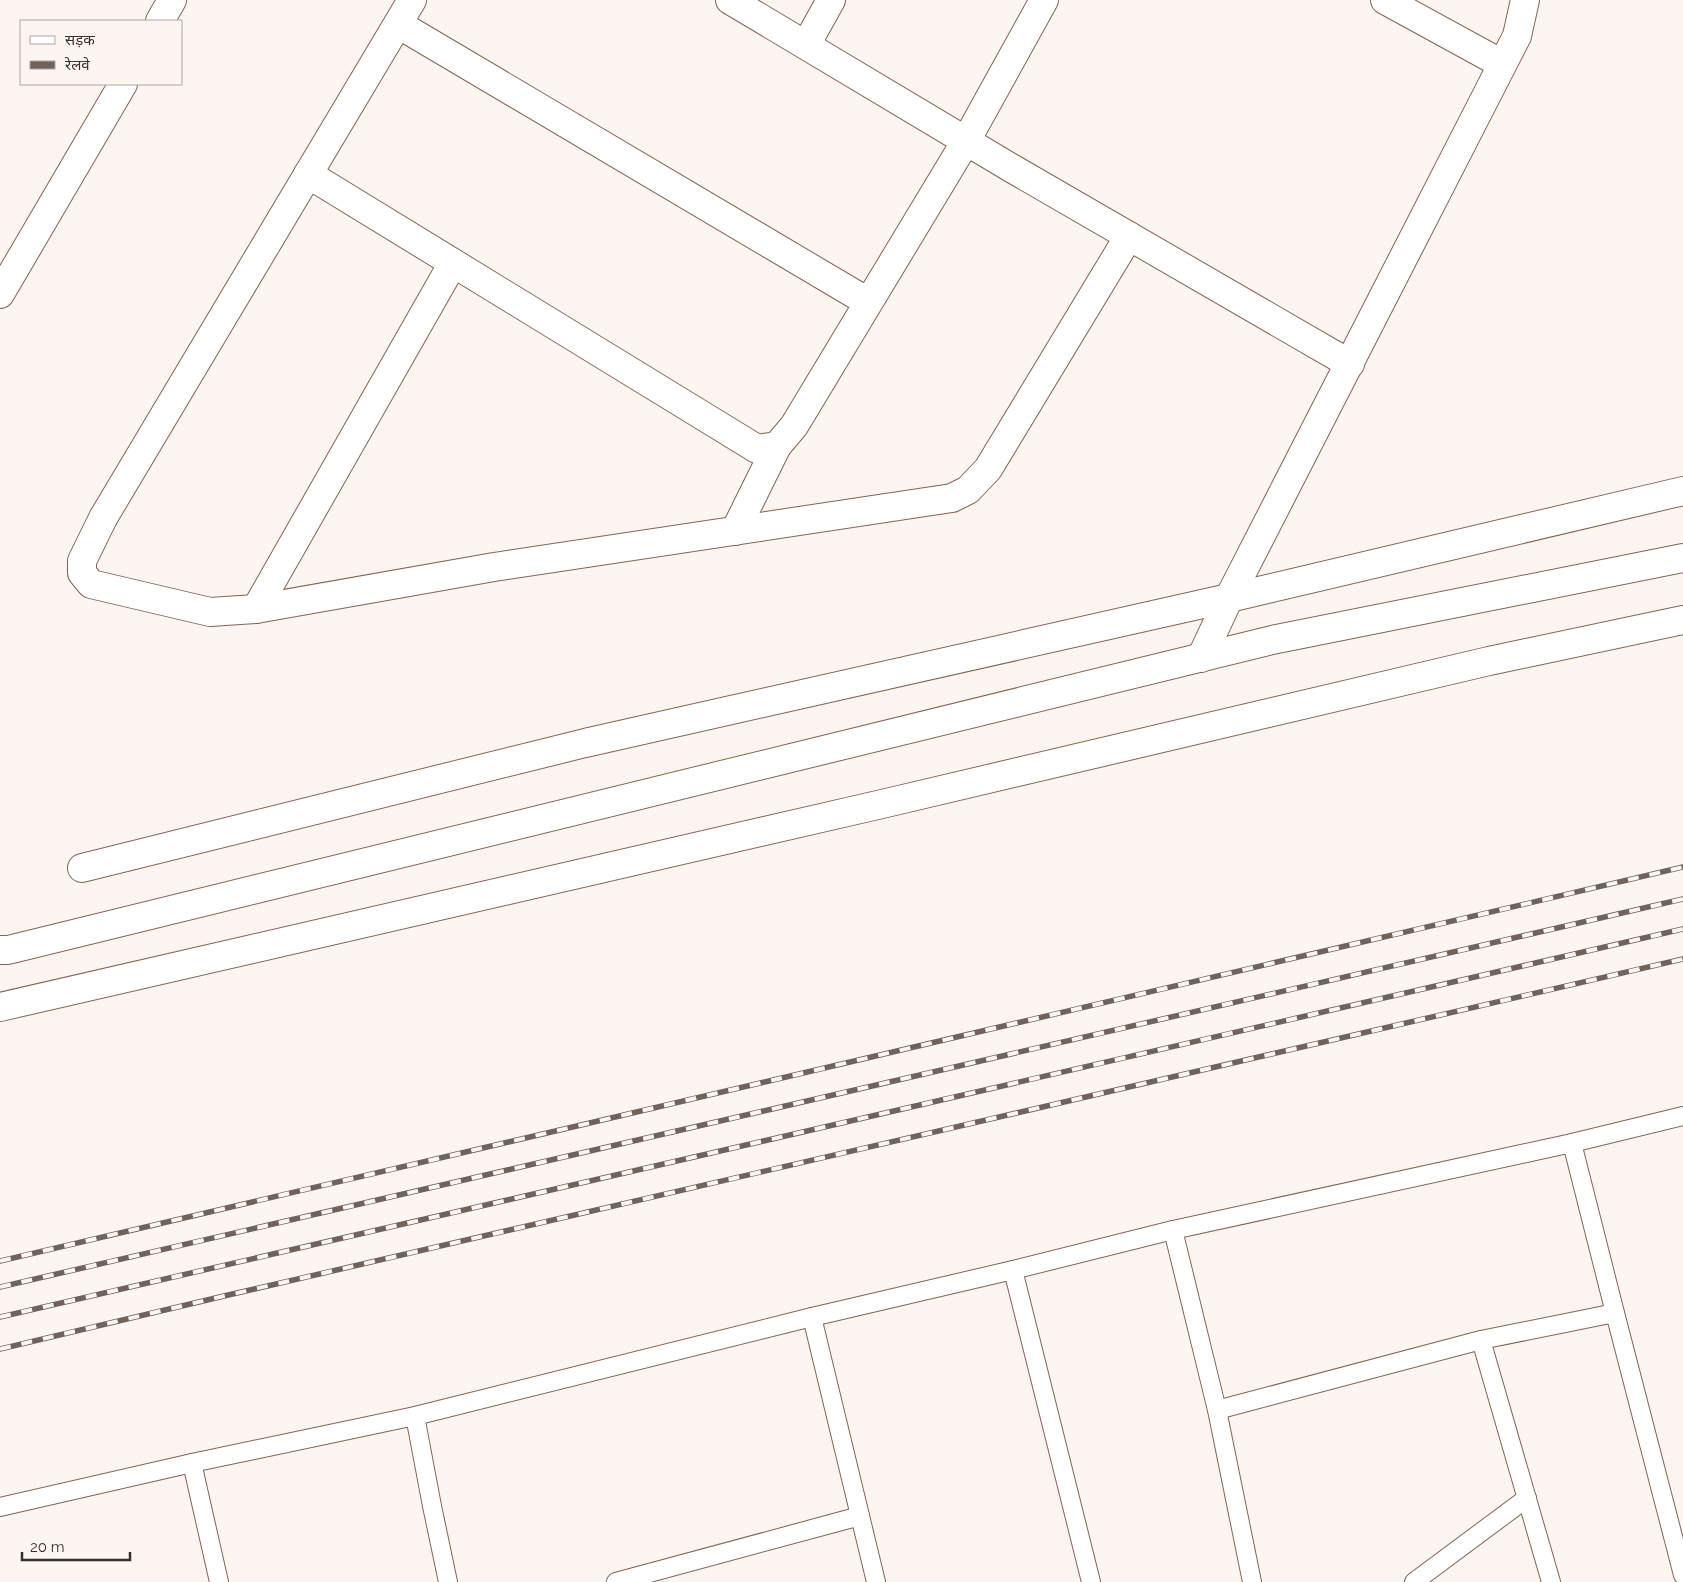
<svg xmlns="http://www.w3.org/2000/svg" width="1683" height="1582" font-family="Raleway,'Noto Sans Devanagari',sans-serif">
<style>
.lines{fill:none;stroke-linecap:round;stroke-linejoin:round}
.lane-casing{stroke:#846353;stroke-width:20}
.street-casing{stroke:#846353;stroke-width:30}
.lane{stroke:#fff;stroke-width:18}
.street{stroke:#fff;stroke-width:28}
.rail-casing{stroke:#70625c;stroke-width:5.5}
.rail{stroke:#fdf5f2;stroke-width:4;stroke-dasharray:11;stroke-linecap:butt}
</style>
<rect width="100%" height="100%" fill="#fdf5f2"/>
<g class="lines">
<defs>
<g id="lane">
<polyline points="1572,1143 1615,1313 1683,1575"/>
<polyline points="1173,1230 1217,1410 1252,1582"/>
<polyline points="1013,1270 1091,1582"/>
<polyline points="812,1317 876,1582"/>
<polyline points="1481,1340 1551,1582"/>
<polyline points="1217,1410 1481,1340 1615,1313"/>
<polyline points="415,1416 432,1506 448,1582"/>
<polyline points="192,1463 219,1582"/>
<polyline points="0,1507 192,1463 415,1416 812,1317 1013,1270 1173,1230 1572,1143 1683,1116"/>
<polyline points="616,1582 860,1516"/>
<polyline points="1414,1582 1527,1498"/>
</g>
<g id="street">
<polyline points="412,0 103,518 82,561 82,573 91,584 210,612 256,609 494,567 952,498 968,490 988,469 1129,236"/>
<polyline points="730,0 1013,169 1350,364"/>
<polyline points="1385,0 1502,64"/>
<polyline points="160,21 172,0"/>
<polyline points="398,24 868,302"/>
<polyline points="806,45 831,0"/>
<polyline points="308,174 757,449 777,446 794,426 966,141 1044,0"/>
<polyline points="0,294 123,84"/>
<polyline points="735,531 777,446"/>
<polyline points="256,609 453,263"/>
<polyline points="1201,658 1229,598 1517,36 1525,0"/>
<polyline points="82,868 585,743 1229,598 1683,491"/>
<polyline points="0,950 8,950 1272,640 1683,558"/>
<polyline points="0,1007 882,804 1489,661 1683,620"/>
</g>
</defs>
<use href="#lane" class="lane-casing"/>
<use href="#street" class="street-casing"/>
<use href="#lane" class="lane"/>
<use href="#street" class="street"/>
<defs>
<g id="rail">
<polyline points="0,1261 1683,867"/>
<polyline points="0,1287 1683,899"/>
<polyline points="0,1317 1683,929"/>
<polyline points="0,1349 224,1296 1683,959"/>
</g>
</defs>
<use href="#rail" class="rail-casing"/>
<use href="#rail" class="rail"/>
</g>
<rect x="20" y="20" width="162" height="65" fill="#fdf5f2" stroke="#b0a5a1"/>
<rect x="30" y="36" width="25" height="8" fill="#ffffff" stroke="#b0a5a1"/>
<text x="65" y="45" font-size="15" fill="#3d2e27">सड़क</text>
<rect x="30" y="61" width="25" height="8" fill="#70625c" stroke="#b0a5a1"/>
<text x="65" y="70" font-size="15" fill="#3d2e27">रेलवे</text>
<path d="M22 1552v8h108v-8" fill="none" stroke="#3d2e27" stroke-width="2.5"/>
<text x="30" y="1552" font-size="15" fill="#3d2e27" stroke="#fdf5f2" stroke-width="4" paint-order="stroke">20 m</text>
</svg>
